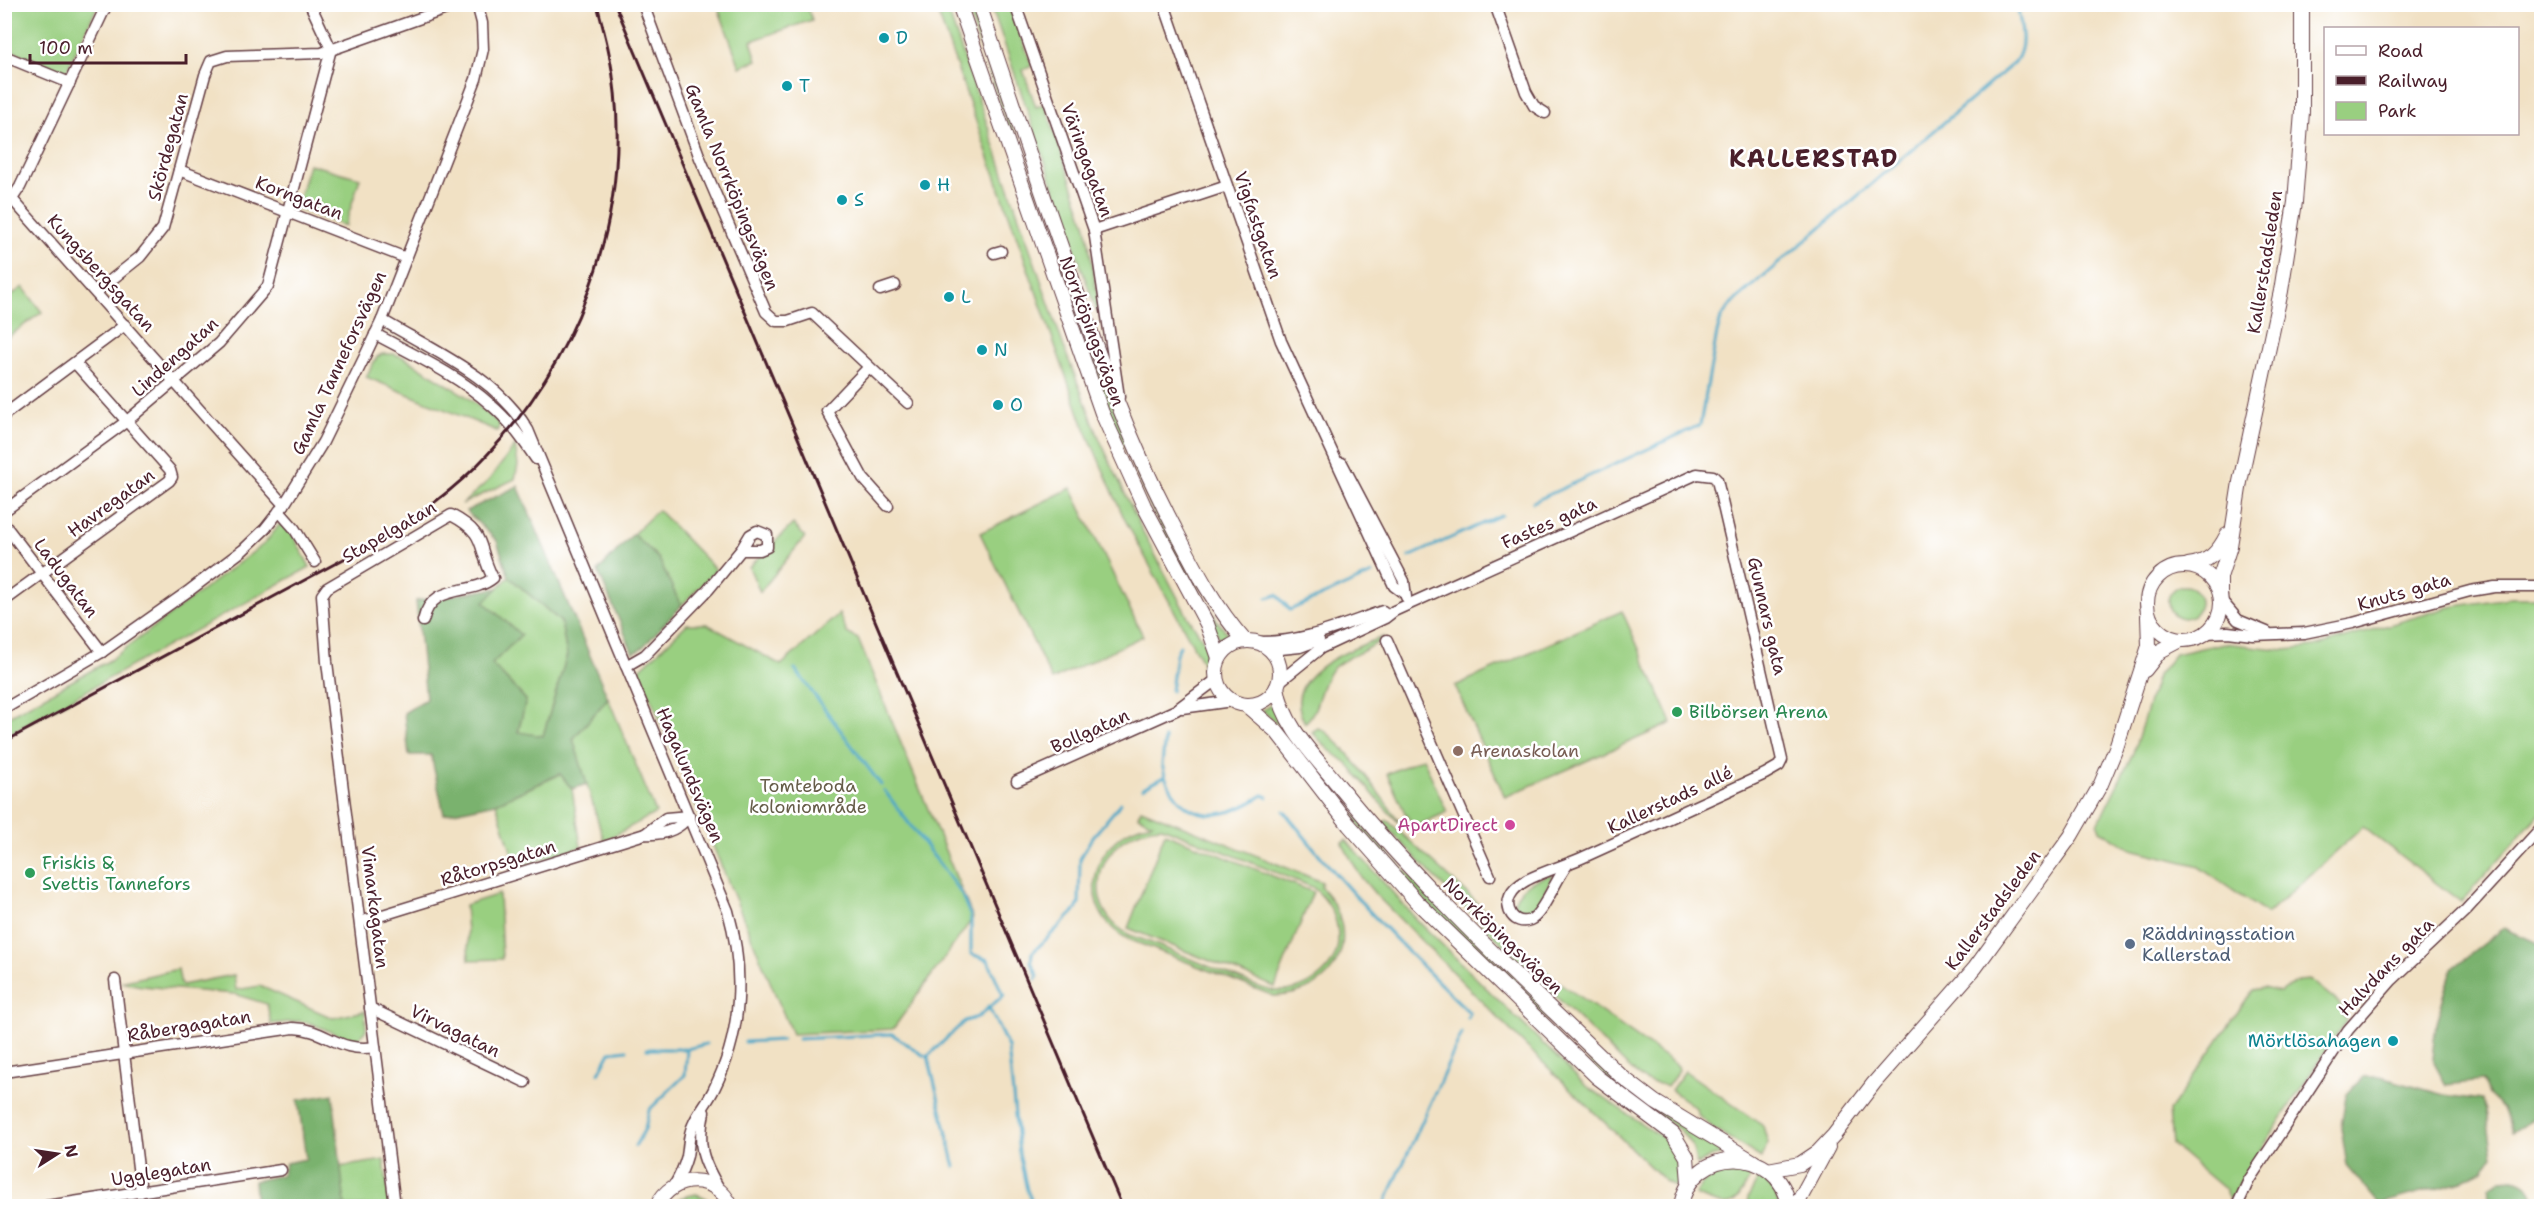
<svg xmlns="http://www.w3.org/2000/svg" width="2546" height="1211" font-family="'Shantell Sans',sans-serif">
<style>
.green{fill:#99cf80;stroke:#727756;stroke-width:1.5;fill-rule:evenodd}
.forest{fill:#7ab26e;stroke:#62684c;stroke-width:1.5}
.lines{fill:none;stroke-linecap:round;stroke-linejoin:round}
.stream{stroke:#48a6c6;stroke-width:3}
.minor-casing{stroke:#633c42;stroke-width:13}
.major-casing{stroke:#633c42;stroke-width:16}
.minor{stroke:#fff;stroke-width:10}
.major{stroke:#fff;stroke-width:14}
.rail{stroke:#4a1f2b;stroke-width:3}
.culture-dot{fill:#0f9aa8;stroke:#fff;stroke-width:2}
.leisure-dot{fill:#2e9e5b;stroke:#fff;stroke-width:2}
.education-dot{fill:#8d6e63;stroke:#fff;stroke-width:2}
.hotel-dot{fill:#d1479c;stroke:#fff;stroke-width:2}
.service-dot{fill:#5c6f8a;stroke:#fff;stroke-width:2}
.labels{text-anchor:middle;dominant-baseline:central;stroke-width:5;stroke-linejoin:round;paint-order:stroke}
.culture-label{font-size:18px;fill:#0d838f;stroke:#fff;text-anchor:start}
.street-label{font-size:18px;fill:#4a1f2b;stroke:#fff}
.leisure-label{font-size:18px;fill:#27864d;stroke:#fff;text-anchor:start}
.education-label{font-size:18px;fill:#785e54;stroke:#fff;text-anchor:start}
.park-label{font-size:18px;fill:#665d49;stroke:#fff}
.hotel-label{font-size:18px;fill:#b23c85;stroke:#fff;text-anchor:end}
.service-label{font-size:18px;fill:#4e5e75;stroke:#fff;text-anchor:start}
.district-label{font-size:24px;font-weight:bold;letter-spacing:1.5px;fill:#4a1f2b;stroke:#fff}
</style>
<rect width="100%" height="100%" fill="#fff"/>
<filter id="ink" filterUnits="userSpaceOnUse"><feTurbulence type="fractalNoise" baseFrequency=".0167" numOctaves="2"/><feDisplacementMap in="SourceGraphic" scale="12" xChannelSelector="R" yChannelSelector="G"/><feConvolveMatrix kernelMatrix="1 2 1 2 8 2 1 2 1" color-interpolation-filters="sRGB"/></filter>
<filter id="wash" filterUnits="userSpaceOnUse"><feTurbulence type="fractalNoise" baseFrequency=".008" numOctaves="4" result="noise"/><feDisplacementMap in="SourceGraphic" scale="24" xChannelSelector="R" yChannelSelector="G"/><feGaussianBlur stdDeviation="1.35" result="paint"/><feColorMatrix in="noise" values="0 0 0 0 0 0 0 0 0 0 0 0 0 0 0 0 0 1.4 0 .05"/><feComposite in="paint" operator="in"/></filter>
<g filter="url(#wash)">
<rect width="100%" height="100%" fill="#f1e1c4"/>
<g class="green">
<polygon points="4,5 5,4 98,5 66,72 5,48"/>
<polygon points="717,5 807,5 812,20 751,41 757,60 740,67"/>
<polygon points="935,5 946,5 1066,353 1100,440 1140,526 1188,617 1207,646 1209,658 1208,674 1202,684 1202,662 1124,518 1081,419"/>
<path d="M966,5H972C991,71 1016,137 1039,203C1080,321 1120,437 1178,548C1193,577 1207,615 1232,637L1222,643L1155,516L1106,406Z"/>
<polygon points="991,5 1010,5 1032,66 1023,70 1036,107 1045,104 1086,226 1100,312 1096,310"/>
<polygon points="309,164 360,178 345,226 296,208"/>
<polygon points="23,287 42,312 5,339 5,300"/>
<polygon points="382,354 394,354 405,358 466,396 500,424 497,431 366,377 377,357"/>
<polygon points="515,446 518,465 515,479 462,504 489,480"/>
<polygon points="1071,488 1143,636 1052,680 980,533"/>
<polygon points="658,510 716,570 681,606 659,559 633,534"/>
<polygon points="280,524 290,530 310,567 5,736 5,718 110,660 265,543"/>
<polygon points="793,524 805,537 760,592 749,567"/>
<polygon points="509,577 561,622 567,655 543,736 518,733 526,700 492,664 484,601"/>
<circle cx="2184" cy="602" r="16"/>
<polygon points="2509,598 2541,598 2541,812 2461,902 2363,827 2267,914 2196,865 2131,849 2100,830 2098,824 2133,753 2157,676 2175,654 2224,643 2285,650 2314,647 2450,607"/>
<polygon points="1622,611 1672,723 1505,797 1455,686"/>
<polygon points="839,614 847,633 858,639 973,918 893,1029 792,1034 639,670 687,624 707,624 781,665"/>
<path d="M1383,637C1372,651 1346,655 1332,669C1317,687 1321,709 1305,723C1277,676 1350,649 1383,637Z"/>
<polygon points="608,698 656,813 604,841 573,739"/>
<polygon points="1273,704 1283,726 1371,835 1399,865 1648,1104 1726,1153 1710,1157 1697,1165 1692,1146 1681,1131 1611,1082 1430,906 1337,802 1282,728 1262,710"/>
<path d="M1318,728C1337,732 1390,809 1404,828L1382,805L1347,763L1328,749L1312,732Z"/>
<polygon points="1423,758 1447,812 1414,827 1405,813 1387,774"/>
<polygon points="561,774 572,789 581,847 516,867 496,803"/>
<path d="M1141,809L1322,882L1321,887C1365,934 1338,995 1274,996L1128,939C1072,910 1091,833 1152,823L1138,816ZM1162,827L1312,887C1330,901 1339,919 1338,942C1336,972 1304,993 1276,991C1261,990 1246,981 1232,976C1198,962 1164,947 1130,935C1074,906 1099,829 1162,827Z"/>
<path d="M1387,820L1471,897L1530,957L1560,983L1678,1066L1679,1070L1667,1087C1661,1083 1659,1084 1653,1083C1643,1082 1634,1071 1627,1066L1439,882L1383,823Z"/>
<polygon points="1165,833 1313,892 1275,987 1128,928"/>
<polygon points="1346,840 1417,920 1585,1085 1670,1143 1679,1161 1681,1172 1679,1188 1666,1182 1527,1047 1376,895 1361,877 1342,843"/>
<path d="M1554,873C1545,887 1541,915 1520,914L1514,905C1517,884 1537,880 1554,873Z"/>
<polygon points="499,894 502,959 469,960 465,905"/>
<polygon points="178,969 181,985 234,975 236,990 260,986 333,1018 365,1011 366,1030 358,1039 351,1040 310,1023 299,1021 271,1024 267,1004 234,994 142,986 121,982"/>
<polygon points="2311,980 2339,1003 2346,1022 2323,1054 2229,1200 2224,1189 2172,1145 2169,1111 2253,990 2264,988 2280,992 2298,981"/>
<polygon points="1685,1071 1763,1126 1768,1143 1761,1158 1716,1130 1699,1116 1695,1107 1671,1090"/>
<polygon points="384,1160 390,1206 345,1206 340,1167"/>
<path d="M1738,1169L1753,1172C1733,1209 1734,1211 1695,1195C1704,1178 1718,1169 1738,1169Z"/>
<polygon points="1760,1176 1775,1192 1779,1206 1747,1206 1748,1198"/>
<polygon points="696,1194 704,1197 715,1206 672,1206 680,1198"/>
</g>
<g class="forest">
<polygon points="518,486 608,698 573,739 587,784 572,789 560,774 496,803 444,814 431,755 409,755 404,713 426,699 416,601 498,588 484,602 521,635 492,664 526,700 518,732 543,736 567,655 561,622 509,577 497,541 466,511"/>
<polygon points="633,534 659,559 681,606 642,648 633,653 598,571"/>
<polygon points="2504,928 2542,945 2541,1115 2512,1132 2503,1108 2489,1095 2482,1081 2446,1085 2432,1059 2436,1023 2452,969"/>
<polygon points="2363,1077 2380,1077 2444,1095 2481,1100 2486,1110 2493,1156 2482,1170 2462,1181 2379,1204 2347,1166 2341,1127 2346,1095"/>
<polygon points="333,1094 345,1206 256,1206 254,1181 282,1175 286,1163 306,1159 298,1100"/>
<path d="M2513,1179C2531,1183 2531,1191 2538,1206H2474L2489,1198L2490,1186L2501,1180Z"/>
</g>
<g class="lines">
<g class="stream">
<path d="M1533,502L1700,425L1717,333L1721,318L1732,303L2015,62C2028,44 2020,24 2017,4"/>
<polyline points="1409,557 1501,515"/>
<polyline points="1267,598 1277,595 1290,610 1372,574"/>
<polyline points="795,669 881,785"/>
<polyline points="1171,691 1176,654 1180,646"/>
<path d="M1165,776C1185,826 1224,821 1263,795L1268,797"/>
<polyline points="1143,788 1165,776 1162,764 1165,738"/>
<polyline points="884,790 961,893 971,917 971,954 988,960 1003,995"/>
<path d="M1284,811C1341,885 1403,948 1470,1013L1468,1018"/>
<polyline points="1036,979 1038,976 1031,962 1032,953 1076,910 1079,903 1080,859 1091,839 1121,803"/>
<polyline points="988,1006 1008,1047 1019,1153 1027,1190 1034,1206"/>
<polyline points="798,1039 892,1034 923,1055 928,1056 965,1021 978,1017 1005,994"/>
<polyline points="745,1042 782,1040"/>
<polyline points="647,1049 687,1049 706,1044"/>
<polyline points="928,1056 955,1167"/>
<polyline points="599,1073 610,1052 627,1050"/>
<polyline points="635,1146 645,1129 649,1110 685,1075 687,1049"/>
<polyline points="1384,1206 1462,1033"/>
</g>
</g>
</g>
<g filter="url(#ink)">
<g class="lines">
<defs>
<g id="minor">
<polyline points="643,4 700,158 766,312 776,321 788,321 812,313 908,403"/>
<polyline points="1015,4 1094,230 1119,397"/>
<polyline points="1164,4 1281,341 1394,586 1405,594"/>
<polyline points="1495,4 1526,92 1534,106 1545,113"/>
<polyline points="4,56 70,83"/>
<polyline points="179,170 406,258"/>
<polyline points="12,199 284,505"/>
<polyline points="4,204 12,199 20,187 107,4"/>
<polyline points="1094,230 1227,186"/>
<polyline points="994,253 1001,251"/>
<polyline points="880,290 895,285"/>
<polyline points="96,292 140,257 163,228 205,75 211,61 227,56 322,53 460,4"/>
<path d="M382,320C432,350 497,377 528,430L728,911C745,971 742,1033 714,1089C708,1102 698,1112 693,1125C688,1135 689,1146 687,1156C684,1167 680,1176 674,1186"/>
<path d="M375,334C414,355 458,375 491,405C509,420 523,440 536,459"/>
<polyline points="869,367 827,411 863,478 888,506"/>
<polyline points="4,415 125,325"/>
<polyline points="1342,463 1404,581 1406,597"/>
<polyline points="4,511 127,421 219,343 268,286 331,49 310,4"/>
<polyline points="279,511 294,528 315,562"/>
<polyline points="4,524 102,652"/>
<polyline points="2221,600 2238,620 2267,632"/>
<polyline points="4,601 169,481 172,477 170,470 75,363"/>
<polyline points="2206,633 2228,632 2253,635 2304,633 2353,623 2470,591 2495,587 2542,587"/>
<polyline points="1387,640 1490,876"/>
<path d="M1256,642C1304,643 1339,626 1383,611"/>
<polyline points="1271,650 1300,647 1319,640"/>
<polyline points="626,666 645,655 708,590 741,550 760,550 767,547 767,535 757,531 750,535 741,550"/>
<path d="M1279,682L1321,648L1385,618L1394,611L1697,474L1713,476L1717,480L1782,760L1779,766L1765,774C1706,801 1646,829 1586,856C1567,865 1546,870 1527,880C1520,884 1513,889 1510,896C1504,909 1514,926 1530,920C1543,915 1556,878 1568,864"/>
<polyline points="1182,708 1232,701"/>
<polyline points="4,709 102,652 190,590 243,550 265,529 284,505 323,442 364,358 382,320 459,123 476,79 483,49 482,23 477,4"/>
<polyline points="1017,781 1176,710 1216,680"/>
<polyline points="645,834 666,818 689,816"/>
<path d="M360,922L645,834C663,835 678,831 689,816"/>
<polyline points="115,980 141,1192"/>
<polyline points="370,1008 525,1082"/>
<path d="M4,1072L293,1028C327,1029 337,1053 375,1047"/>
<path d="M704,1112C697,1146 702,1160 720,1190"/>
<polyline points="47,1206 281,1170"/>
<path d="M395,1206L327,662L322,595L327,588L451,515C489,535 476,546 493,578C470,597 432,581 423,621"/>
<polyline points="2237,1206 2249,1180 2273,1144 2348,1030 2392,980 2466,910 2542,827"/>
</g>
<g id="major">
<polyline points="959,4 1102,413 1144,506 1207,624 1219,658"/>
<path d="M979,4C1007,88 1035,172 1064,255C1095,347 1128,439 1173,525C1194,566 1214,606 1245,641"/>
<path d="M2188,565C2209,562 2218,553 2227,535"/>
<circle cx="2184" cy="603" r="37"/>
<polyline points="2220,594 2220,577 2230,546 2240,482 2281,291 2295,202 2302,112 2302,4"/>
<circle cx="1248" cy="673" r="32"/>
<polyline points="2145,670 2160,651 2181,640"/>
<path d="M1277,687C1283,726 1315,756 1339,786C1424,891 1523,982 1621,1076L1655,1102L1754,1162"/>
<polyline points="1246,705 1277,732 1349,825 1416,901 1597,1077 1673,1134 1687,1157 1689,1183"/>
<polyline points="1768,1170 1800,1164 1818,1152 1834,1135 1874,1083 1975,968 2071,836 2101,784 2116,748 2149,646 2148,616"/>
<path d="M657,1206C672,1173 716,1173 731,1206"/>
<path d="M1681,1206C1691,1144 1779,1144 1789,1206"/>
<polyline points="1796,1206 1828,1147"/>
</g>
</defs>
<use href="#minor" class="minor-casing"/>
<use href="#major" class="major-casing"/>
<use href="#minor" class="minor"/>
<use href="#major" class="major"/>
<g class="rail">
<polyline points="615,4 1122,1206"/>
<path d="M4,742L379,540C417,516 455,490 486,456C586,351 638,197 609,53C606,37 601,21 597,4"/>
</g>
</g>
</g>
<g class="culture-dot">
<circle cx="884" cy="38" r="6"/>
<circle cx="787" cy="86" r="6"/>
<circle cx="925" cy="185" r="6"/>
<circle cx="842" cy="200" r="6"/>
<circle cx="949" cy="297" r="6"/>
<circle cx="982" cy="350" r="6"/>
<circle cx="998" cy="405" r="6"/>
<circle cx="2393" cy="1041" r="6"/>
</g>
<g class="leisure-dot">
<circle cx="1677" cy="712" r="6"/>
<circle cx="30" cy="873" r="6"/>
</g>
<circle class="education-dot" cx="1458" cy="751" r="6"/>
<circle class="hotel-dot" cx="1510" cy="825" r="6"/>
<circle class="service-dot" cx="2130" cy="944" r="6"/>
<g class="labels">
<g class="culture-label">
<text x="896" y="38">D</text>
<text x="799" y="86">T</text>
<text x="937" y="185">H</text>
<text x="854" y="200">S</text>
<text x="961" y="297">L</text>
<text x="994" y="350">N</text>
<text x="1010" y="405">O</text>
<text x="2381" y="1041" text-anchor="end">Mörtlösahagen</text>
</g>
<g class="street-label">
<text transform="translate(168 147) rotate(-75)">Skördegatan</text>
<text transform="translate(1087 160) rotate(70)">Väringagatan</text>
<text transform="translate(732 187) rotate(68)">Gamla Norrköpingsvägen</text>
<text transform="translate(299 198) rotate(21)">Korngatan</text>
<text transform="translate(1258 225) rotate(71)">Vigfastgatan</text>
<text transform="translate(2265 262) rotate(-81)">Kallerstadsleden</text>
<text transform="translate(101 273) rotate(48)">Kungsbergsgatan</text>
<text transform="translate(1092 331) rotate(70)">Norrköpingsvägen</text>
<text transform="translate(175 357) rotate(-42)">Lindengatan</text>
<text transform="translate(339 363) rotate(-65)">Gamla Tanneforsvägen</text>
<text transform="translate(111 503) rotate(-36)">Havregatan</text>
<text transform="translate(1549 523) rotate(-24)">Fastes gata</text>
<text transform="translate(389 532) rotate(-30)">Stapelgatan</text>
<text transform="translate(66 578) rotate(53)">Ladugatan</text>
<text transform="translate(2404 592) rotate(-16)">Knuts gata</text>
<text transform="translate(1767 616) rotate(77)">Gunnars gata</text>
<text transform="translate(1090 731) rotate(-24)">Bollgatan</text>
<text transform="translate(690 775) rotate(67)">Hagalundsvägen</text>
<text transform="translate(1670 800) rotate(-25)">Kallerstads allé</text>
<text transform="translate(498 863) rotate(-17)">Råtorpsgatan</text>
<text transform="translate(375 907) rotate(83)">Vimarkagatan</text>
<text transform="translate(1993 910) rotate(-53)">Kallerstadsleden</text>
<text transform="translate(1503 936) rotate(44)">Norrköpingsvägen</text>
<text transform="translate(2386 967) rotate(-46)">Halvdans gata</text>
<text transform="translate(189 1026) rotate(-9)">Råbergagatan</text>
<text transform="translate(455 1031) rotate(26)">Virvagatan</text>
<text transform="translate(161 1172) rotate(-9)">Ugglegatan</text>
</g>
<g class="leisure-label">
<text x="1689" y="712">Bilbörsen Arena</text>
<text x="42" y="863">Friskis &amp;<tspan x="42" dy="21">Svettis Tannefors</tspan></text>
</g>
<g class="education-label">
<text x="1470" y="751">Arenaskolan</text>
</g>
<g class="park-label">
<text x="808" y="786">Tomteboda<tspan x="808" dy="21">koloniområde</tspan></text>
</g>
<g class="hotel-label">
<text x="1498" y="825">ApartDirect</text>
</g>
<g class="service-label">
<text x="2142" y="934">Räddningsstation<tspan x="2142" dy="21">Kallerstad</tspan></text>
</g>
<g class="district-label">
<text x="1814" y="159">KALLERSTAD</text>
</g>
</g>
<rect width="2546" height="1211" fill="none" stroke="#fff" stroke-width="24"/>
<rect x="2324" y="27" width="195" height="108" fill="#ffffff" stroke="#b7a5aa" stroke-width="1.5"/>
<rect x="2336" y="46" width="30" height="9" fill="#ffffff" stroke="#b7a5aa" stroke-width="1.5"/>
<text x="2378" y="57" font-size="18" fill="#4a1f2b">Road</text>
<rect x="2336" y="76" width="30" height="9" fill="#4a1f2b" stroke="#b7a5aa" stroke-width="1.5"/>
<text x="2378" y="87" font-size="18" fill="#4a1f2b">Railway</text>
<rect x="2336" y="102" width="30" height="18" fill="#99cf80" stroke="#b7a5aa" stroke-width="1.5"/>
<text x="2378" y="117" font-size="18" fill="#4a1f2b">Park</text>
<g transform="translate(57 1154) rotate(78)" stroke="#ffffff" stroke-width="4.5" paint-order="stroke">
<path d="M0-4.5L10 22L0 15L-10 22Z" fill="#4a1f2b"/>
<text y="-9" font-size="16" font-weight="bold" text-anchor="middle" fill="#4a1f2b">N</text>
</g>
<path d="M30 54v9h156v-9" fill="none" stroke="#4a1f2b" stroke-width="3"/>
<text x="39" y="54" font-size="18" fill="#4a1f2b" stroke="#ffffff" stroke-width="4.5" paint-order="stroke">100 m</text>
</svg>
